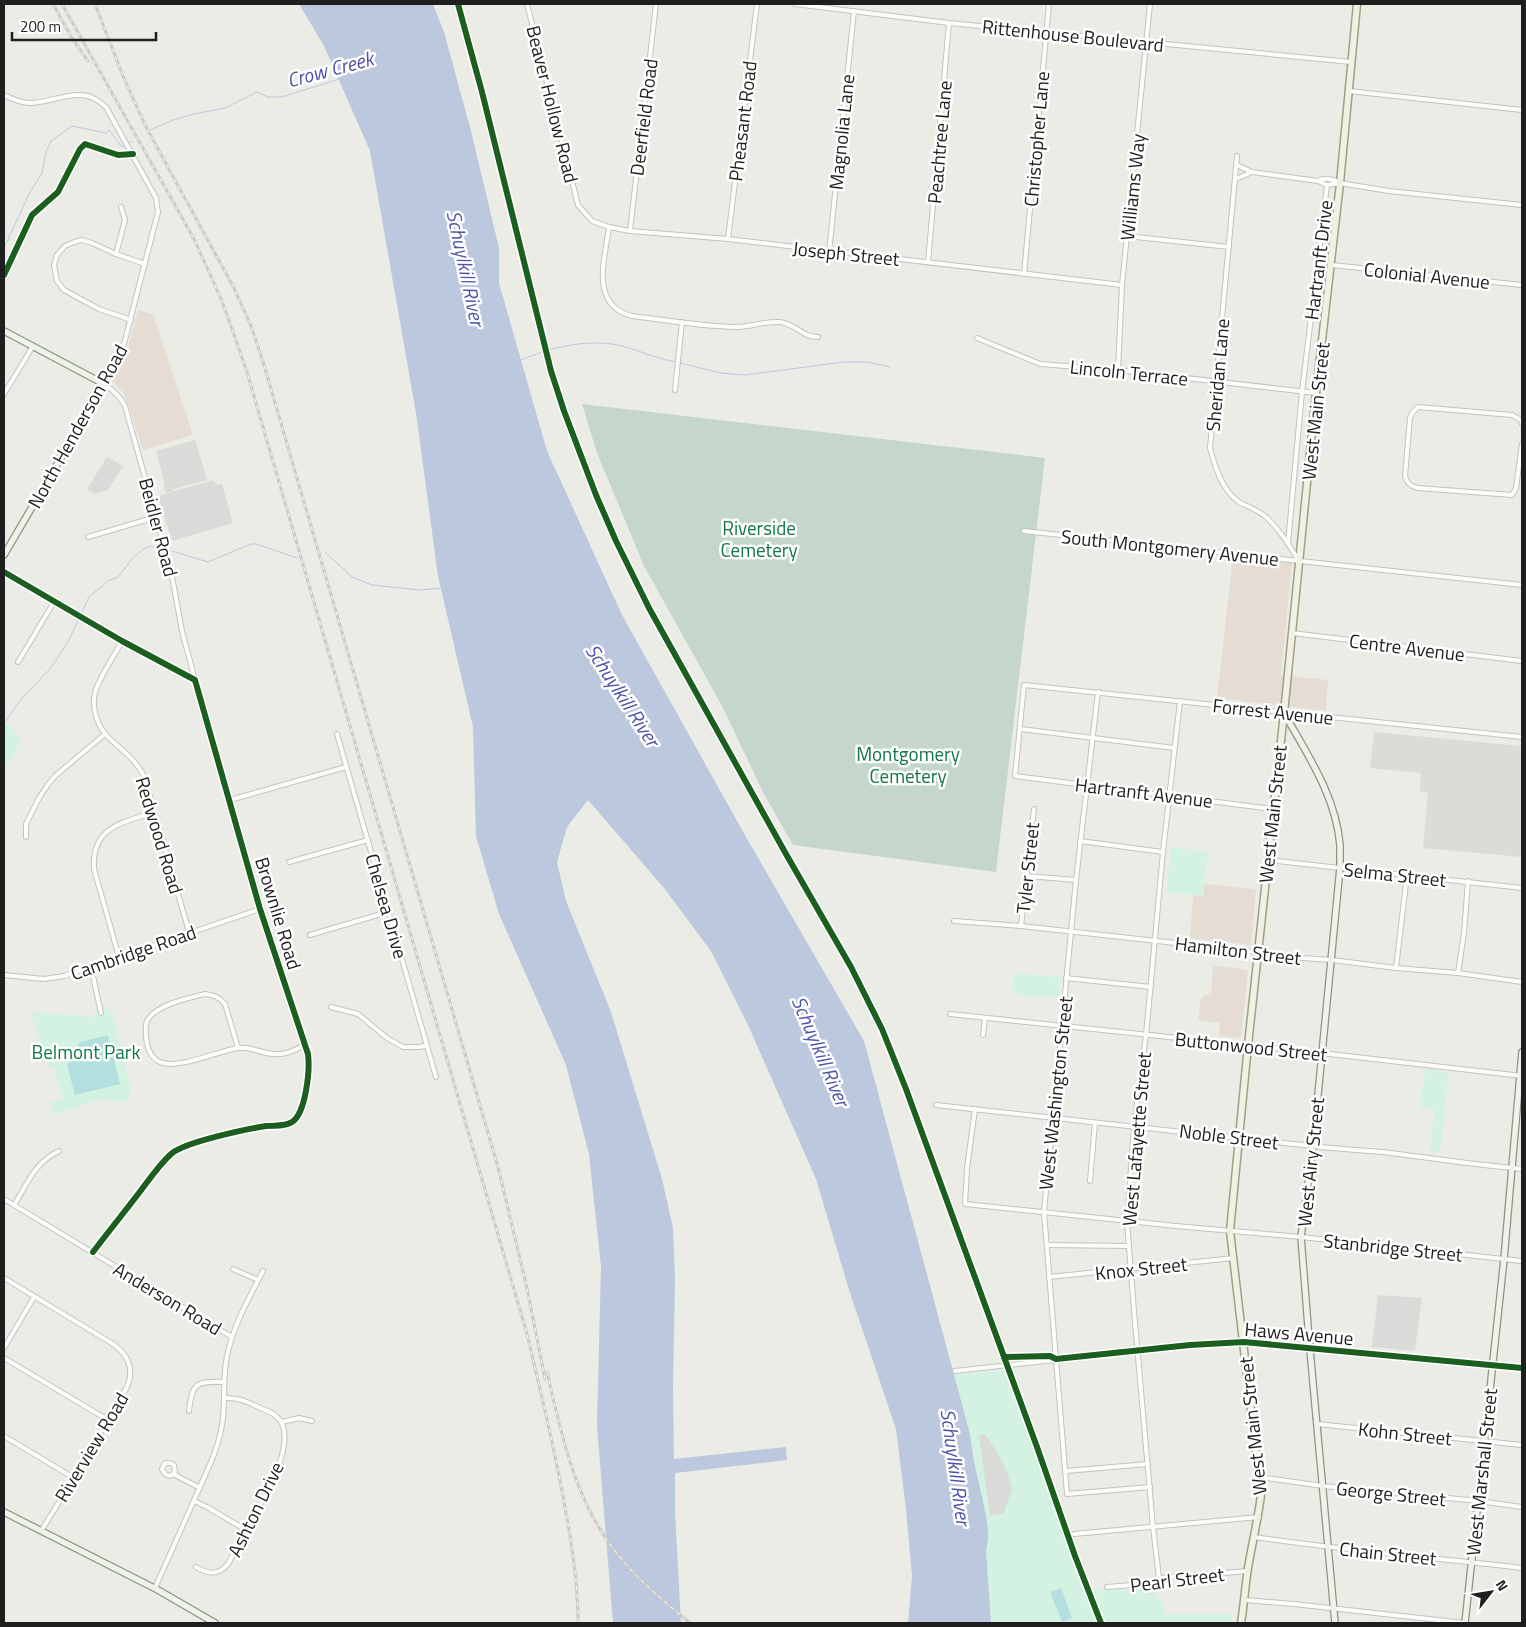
<svg xmlns="http://www.w3.org/2000/svg" width="1526" height="1627" font-family="'Titillium Web',sans-serif">
<style>
.residential{fill:#dbdbd8}
.commercial{fill:#e5ddd4}
.religious{fill:#dadad8}
.cemetery{fill:#c5d7cd}
.park{fill:#d4f2e1}
.pitch{fill:#b3e0df}
.parking{fill:#dadbd8}
.water{fill:#bbc8de}
.lines{fill:none;stroke-linecap:round;stroke-linejoin:round}
.stream{stroke:#bbc8de;stroke-width:1}
.street-casing{stroke:#c3c3c1;stroke-width:6}
.secondary-casing{stroke:#8a967f;stroke-width:8}
.primary-casing{stroke:#9ea184;stroke-width:9}
.street{stroke:#fcfcfb;stroke-width:4}
.secondary{stroke:#eef2ea;stroke-width:5.5}
.primary{stroke:#f0f0e4;stroke-width:6}
.rail-casing{stroke:#cacac9;stroke-width:3}
.rail{stroke:#fff;stroke-width:1;stroke-dasharray:4;stroke-linecap:butt}
.cycleway-casing{stroke:#fff;stroke-width:9}
.cycleway{stroke:#1b5e20;stroke-width:6}
.labels{text-anchor:middle;dominant-baseline:central;stroke-width:5;stroke-linejoin:round;paint-order:stroke}
.street-label{font-size:19px;fill:#1e1e1e;stroke:#fff}
.park-label{font-size:19px;fill:#107745;stroke:#fff}
.water-label{font-size:20px;font-style:italic;fill:#4e54a9;stroke:#fff}
</style>
<rect width="100%" height="100%" fill="#ebece6"/>
<polygon class="residential" points="1374,732 1522,746 1522,857 1423,848 1428,793 1420,792 1421,773 1370,768"/>
<g class="commercial">
<polygon points="138,310 153,314 193,435 143,450 127,401 122,391 113,383 112,379 127,351"/>
<polygon points="1233,556 1292,563 1281,675 1328,680 1326,711 1217,698"/>
<polygon points="1204,884 1256,889 1251,945 1190,938 1193,895 1203,896"/>
<polygon points="1213,965 1248,970 1241,1038 1219,1036 1220,1023 1198,1020 1201,999 1205,995 1211,995"/>
</g>
<g class="religious">
<polygon points="195,440 207,480 173,489 173,491 166,493 163,485 165,484 156,451"/>
<polygon points="1378,1295 1422,1298 1415,1351 1372,1347"/>
</g>
<polygon class="cemetery" points="582,404 1045,458 996,872 793,845 764,794 722,706 644,566 597,453"/>
<g class="park">
<polygon points="4,723 13,728 20,740 19,744 16,748 17,751 4,769"/>
<polygon points="1171,847 1209,852 1202,896 1166,892"/>
<polygon points="1014,973 1061,977 1059,998 1013,994"/>
<polygon points="102,1003 108,1010 112,1009 129,1080 130,1098 121,1102 111,1102 101,1099 54,1115 50,1103 63,1097 55,1075 57,1072 55,1067 50,1068 30,1012 96,1017 95,1005"/>
<polygon points="1425,1069 1449,1072 1440,1153 1430,1152 1434,1110 1420,1108"/>
<polygon points="1004,1371 1087,1591 1151,1587 1159,1596 1166,1614 1232,1614 1231,1623 991,1623 986,1550 988,1542 970,1434 953,1374"/>
</g>
<g class="pitch">
<polygon points="108,1035 120,1084 75,1095 67,1065 80,1042"/>
<polygon points="1061,1588 1072,1618 1062,1622 1050,1592"/>
</g>
<g class="parking">
<polygon points="107,457 123,466 108,490 94,494 87,489"/>
<polygon points="213,480 217,485 222,484 233,523 172,541 158,496"/>
<polygon points="985,1434 997,1452 1007,1471 1012,1489 1004,1513 990,1516 979,1435"/>
</g>
<path class="water" d="M299,4H433L444,32L471,131L499,248V283L547,451L622,615L746,837L864,1041L970,1434C972,1451 975,1468 979,1484C983,1504 992,1530 986,1550L991,1623H908L912,1576L906,1509L896,1429L850,1293L816,1179L748,1025L711,951L664,888L588,800L567,827L557,862L566,901L611,1012L662,1179L673,1228L675,1279L673,1388L674,1459L786,1447L787,1460L675,1473V1512L681,1623H613L597,1426L601,1266L589,1154L566,1065L499,914L476,836L473,727L438,576L416,413L370,151L324,46Z"/>
<g class="lines">
<g class="stream">
<polyline points="150,130 173,120 194,114 225,108 257,92 268,97 282,97 339,79"/>
<polyline points="4,248 29,194 42,173 46,152 51,141 72,126 106,133 109,130 122,147 133,141"/>
<path d="M521,360C550,348 581,340 612,344C633,347 655,359 676,362"/>
<polyline points="680,363 721,373 745,375 844,362 868,362 890,367"/>
<polyline points="172,551 208,562 251,544 256,544 297,558"/>
<polyline points="325,552 352,577 372,585 420,590 442,588"/>
<polyline points="4,723 23,697 51,668 69,640 89,597 108,581 118,577 132,559 142,550 150,546 158,548"/>
</g>
<defs>
<g id="street">
<polyline points="527,4 578,205 592,221 609,227 630,231 728,239 1122,285"/>
<polyline points="795,4 949,23 1351,62"/>
<polyline points="1349,91 1522,110"/>
<path d="M4,95C12,99 21,103 30,103C50,103 74,89 93,98C98,100 102,104 106,107L156,198L158,212L124,344L104,384C113,390 120,396 125,406L171,571L182,631L195,680"/>
<path d="M1237,156L1210,448C1215,467 1222,490 1239,502C1248,507 1258,510 1266,517C1280,530 1289,545 1299,561"/>
<polyline points="1237,165 1252,172 1318,181 1327,185 1340,183"/>
<polyline points="1236,179 1252,172"/>
<path d="M1318,181C1324,177 1334,179 1340,183L1389,191L1522,205"/>
<path d="M609,227C605,259 589,305 632,316C666,320 700,326 735,327C750,327 765,321 780,322C796,324 804,338 818,337"/>
<polyline points="630,231 656,4"/>
<polyline points="1127,236 1229,247"/>
<polyline points="728,239 757,4"/>
<polyline points="829,252 854,11"/>
<polyline points="116,254 125,220 121,207"/>
<polyline points="928,262 949,23"/>
<polyline points="1332,265 1522,285"/>
<polyline points="1024,274 1049,4"/>
<polyline points="131,320 99,309 64,290 57,281 54,265 57,255 65,246 77,241 82,240 92,243 116,254 145,264"/>
<polyline points="977,338 1040,364 1118,370 1316,393"/>
<polyline points="1118,370 1122,285 1150,4"/>
<polyline points="675,390 682,322"/>
<polyline points="4,394 33,346"/>
<path d="M1522,424L1521,420L1512,415L1418,407L1412,413L1410,418L1405,476C1407,483 1410,486 1418,488L1512,495L1516,488L1522,444"/>
<polyline points="1024,531 1522,585"/>
<polyline points="88,537 156,517"/>
<polyline points="1288,543 1302,392 1327,185"/>
<path d="M4,572L122,641L195,680L260,909L308,1054C310,1070 306,1113 292,1122C285,1127 274,1125 266,1126C247,1129 184,1142 171,1154C160,1164 151,1177 142,1189C126,1210 109,1231 93,1252"/>
<polyline points="1292,633 1522,661"/>
<path d="M122,641C115,655 98,679 95,693C91,709 98,728 110,739C123,751 136,760 144,776L189,932"/>
<polyline points="18,662 54,602"/>
<polyline points="1098,692 1076,880 1044,1212 1067,1494 1150,1487"/>
<polyline points="1021,729 1174,748"/>
<polyline points="337,734 436,1077"/>
<polyline points="230,800 346,767"/>
<polyline points="1272,809 1015,776 1024,685 1522,737"/>
<polyline points="26,837 26,824 39,798 47,786 55,776 105,734"/>
<polyline points="1080,841 1163,852"/>
<polyline points="1267,860 1522,888"/>
<polyline points="289,862 368,840"/>
<polyline points="1027,876 1076,880"/>
<polyline points="954,921 1021,926 1257,952 1302,958 1332,960 1396,968 1458,973 1522,982"/>
<polyline points="1021,926 1034,809"/>
<polyline points="310,935 388,912"/>
<path d="M119,957L94,869C91,827 122,823 154,812"/>
<polyline points="91,967 101,1013"/>
<polyline points="1396,968 1407,875"/>
<polyline points="1458,973 1464,933 1468,881"/>
<polyline points="4,975 44,979 64,976 260,909"/>
<polyline points="1066,978 1151,987"/>
<polyline points="331,1007 358,1014 387,1038 403,1047 420,1047 427,1045"/>
<polyline points="950,1014 1321,1053 1522,1076"/>
<polyline points="983,1035 985,1018"/>
<path d="M238,1048L225,1004C219,997 214,995 205,994C188,998 155,1005 147,1021C144,1028 146,1036 147,1044C149,1052 154,1061 163,1063C182,1068 218,1051 238,1048C253,1046 265,1056 280,1054C288,1054 297,1049 305,1045"/>
<path d="M936,1105C1061,1119 1186,1132 1312,1146C1336,1149 1360,1150 1383,1152C1430,1158 1476,1165 1522,1169"/>
<polyline points="975,1109 967,1168 965,1204 1176,1226 1301,1237 1522,1261"/>
<polyline points="1090,1181 1095,1123"/>
<polyline points="4,1199 232,1337"/>
<path d="M14,1205C28,1183 34,1163 59,1151"/>
<polyline points="1047,1245 1129,1246"/>
<polyline points="233,1269 258,1280"/>
<polyline points="1049,1277 1234,1258"/>
<path d="M4,1278L113,1344C129,1355 135,1371 126,1389L74,1478L41,1531"/>
<polyline points="4,1348 34,1297"/>
<polyline points="4,1358 108,1420"/>
<polyline points="955,1371 1190,1345 1244,1342 1522,1368"/>
<path d="M189,1411C192,1383 196,1381 224,1382"/>
<polyline points="282,1422 299,1418 312,1421"/>
<polyline points="1317,1424 1522,1445"/>
<polyline points="4,1436 74,1478"/>
<polyline points="1066,1471 1148,1464"/>
<polyline points="173,1474 175,1472 174,1465 170,1463 165,1463 162,1469 165,1474 170,1476 173,1474 200,1488"/>
<polyline points="1259,1477 1323,1486 1479,1501 1522,1507"/>
<polyline points="194,1501 207,1507 246,1530"/>
<polyline points="1074,1534 1259,1517"/>
<path d="M1254,1537C1343,1550 1433,1558 1522,1568"/>
<path d="M196,1567C208,1574 218,1576 228,1564L272,1483C279,1467 293,1431 277,1417C273,1413 266,1410 260,1408C248,1402 238,1397 224,1398"/>
<polyline points="1159,1578 1153,1527 1134,1311 1127,1221 1134,1126 1146,1035 1163,852 1180,701"/>
<polyline points="1107,1587 1156,1583 1159,1578 1248,1571"/>
<path d="M155,1588L211,1462C216,1450 220,1438 222,1425C226,1402 222,1379 227,1356C233,1326 249,1298 263,1271"/>
<polyline points="1245,1600 1294,1604 1465,1623"/>
</g>
<g id="secondary">
<polyline points="4,331 104,384 4,555"/>
<path d="M1284,713C1307,754 1336,796 1340,845C1340,852 1340,860 1340,868L1313,1146L1301,1237L1309,1339L1335,1623"/>
<polyline points="4,1512 158,1590 215,1623"/>
<polyline points="1465,1623 1504,1259 1522,1052"/>
</g>
<path id="primary" d="M1241,1623C1244,1605 1245,1587 1248,1568C1252,1544 1258,1519 1261,1495L1230,1231L1248,1045L1284,713L1316,393L1340,183L1357,4"/>
</defs>
<use href="#street" class="street-casing"/>
<use href="#secondary" class="secondary-casing"/>
<use href="#primary" class="primary-casing"/>
<use href="#street" class="street"/>
<use href="#secondary" class="secondary"/>
<use href="#primary" class="primary"/>
<defs>
<g id="rail">
<polyline points="53,4 72,38 88,61"/>
<path d="M62,4L194,239L222,301L247,372L527,1334C541,1394 556,1453 566,1513C573,1550 578,1586 578,1623"/>
<polyline points="95,4 123,76 146,127 234,288 251,326 264,365 498,1167 527,1288 545,1379"/>
<path d="M547,1372C562,1437 575,1502 618,1555C639,1581 665,1602 690,1623"/>
</g>
</defs>
<use href="#rail" class="rail-casing"/>
<use href="#rail" class="rail"/>
<defs>
<g id="cycleway">
<polyline points="458,4 482,92 551,371 564,411 596,495 616,541 649,608 786,854 851,967 882,1029 906,1089 1037,1447 1075,1556 1101,1623"/>
<polyline points="4,275 32,215 58,192 80,149 85,144 118,155 133,154"/>
<path d="M4,572L122,641L195,680L260,909L308,1054C310,1070 306,1113 292,1122C285,1127 274,1125 266,1126C247,1129 184,1142 171,1154C160,1164 151,1177 142,1189C126,1210 109,1231 93,1252"/>
<polyline points="1004,1357 1050,1356 1056,1359 1190,1345 1244,1342 1522,1368"/>
</g>
</defs>
<use href="#cycleway" class="cycleway-casing"/>
<use href="#cycleway" class="cycleway"/>
</g>
<g class="labels">
<g class="street-label">
<text transform="translate(1073 35) rotate(6)">Rittenhouse Boulevard</text>
<text transform="translate(553 104) rotate(76)">Beaver Hollow Road</text>
<text transform="translate(643 117) rotate(-83)">Deerfield Road</text>
<text transform="translate(742 121) rotate(-83)">Pheasant Road</text>
<text transform="translate(841 132) rotate(-84)">Magnolia Lane</text>
<text transform="translate(1036 139) rotate(-85)">Christopher Lane</text>
<text transform="translate(939 142) rotate(-85)">Peachtree Lane</text>
<text transform="translate(1132 187) rotate(-84)">Williams Way</text>
<text transform="translate(846 253) rotate(6)">Joseph Street</text>
<text transform="translate(1318 260) rotate(-83)">Hartranft Drive</text>
<text transform="translate(1427 275) rotate(6)">Colonial Avenue</text>
<text transform="translate(1129 372) rotate(6)">Lincoln Terrace</text>
<text transform="translate(1217 375) rotate(-85)">Sheridan Lane</text>
<text transform="translate(1315 411) rotate(-84)">West Main Street</text>
<text transform="translate(77 426) rotate(-61)">North Henderson Road</text>
<text transform="translate(159 527) rotate(75)">Beidler Road</text>
<text transform="translate(1170 547) rotate(6)">South Montgomery Avenue</text>
<text transform="translate(1407 647) rotate(7)">Centre Avenue</text>
<text transform="translate(1273 711) rotate(6)">Forrest Avenue</text>
<text transform="translate(1144 792) rotate(7)">Hartranft Avenue</text>
<text transform="translate(1272 814) rotate(-84)">West Main Street</text>
<text transform="translate(160 835) rotate(73)">Redwood Road</text>
<text transform="translate(1027 868) rotate(-84)">Tyler Street</text>
<text transform="translate(1395 874) rotate(6)">Selma Street</text>
<text transform="translate(387 906) rotate(74)">Chelsea Drive</text>
<text transform="translate(279 913) rotate(73)">Brownlie Road</text>
<text transform="translate(1238 950) rotate(7)">Hamilton Street</text>
<text transform="translate(133 952) rotate(-19)">Cambridge Road</text>
<text transform="translate(1251 1046) rotate(6)">Buttonwood Street</text>
<text transform="translate(1055 1093) rotate(-84)">West Washington Street</text>
<text transform="translate(1229 1136) rotate(7)">Noble Street</text>
<text transform="translate(1136 1139) rotate(-85)">West Lafayette Street</text>
<text transform="translate(1310 1162) rotate(-84)">West Airy Street</text>
<text transform="translate(1393 1247) rotate(6)">Stanbridge Street</text>
<text transform="translate(1141 1268) rotate(-6)">Knox Street</text>
<text transform="translate(168 1298) rotate(31)">Anderson Road</text>
<text transform="translate(1299 1333) rotate(5)">Haws Avenue</text>
<text transform="translate(1252 1426) rotate(-96)">West Main Street</text>
<text transform="translate(1405 1433) rotate(6)">Kohn Street</text>
<text transform="translate(91 1447) rotate(-59)">Riverview Road</text>
<text transform="translate(1481 1472) rotate(-84)">West Marshall Street</text>
<text transform="translate(1391 1493) rotate(6)">George Street</text>
<text transform="translate(255 1509) rotate(-64)">Ashton Drive</text>
<text transform="translate(1388 1553) rotate(6)">Chain Street</text>
<text transform="translate(1177 1579) rotate(-7)">Pearl Street</text>
</g>
<g class="park-label">
<text x="759" y="527">Riverside<tspan x="759" dy="22">Cemetery</tspan></text>
<text x="908" y="753">Montgomery<tspan x="908" dy="22">Cemetery</tspan></text>
<text x="86" y="1051">Belmont Park</text>
</g>
<g class="water-label">
<text transform="translate(330 69) rotate(-15)">Crow Creek</text>
<text transform="translate(466 268) rotate(78)">Schuylkill River</text>
<text transform="translate(623 695) rotate(57)">Schuylkill River</text>
<text transform="translate(821 1051) rotate(67)">Schuylkill River</text>
<text transform="translate(956 1467) rotate(82)">Schuylkill River</text>
</g>
</g>
<rect width="1526" height="1627" fill="none" stroke="#1e1e1e" stroke-width="10"/>
<g transform="translate(1491 1592) rotate(59)" stroke="#ffffff" stroke-width="4" paint-order="stroke">
<path d="M0-4L9 19L0 12L-9 19Z" fill="#1e1e1e"/>
<text y="-8" font-size="14" font-weight="bold" text-anchor="middle" fill="#1e1e1e">N</text>
</g>
<path d="M12 32v8h144v-8" fill="none" stroke="#1e1e1e" stroke-width="2.5"/>
<text x="20" y="32" font-size="15" fill="#1e1e1e" stroke="#ffffff" stroke-width="4" paint-order="stroke">200 m</text>
</svg>
